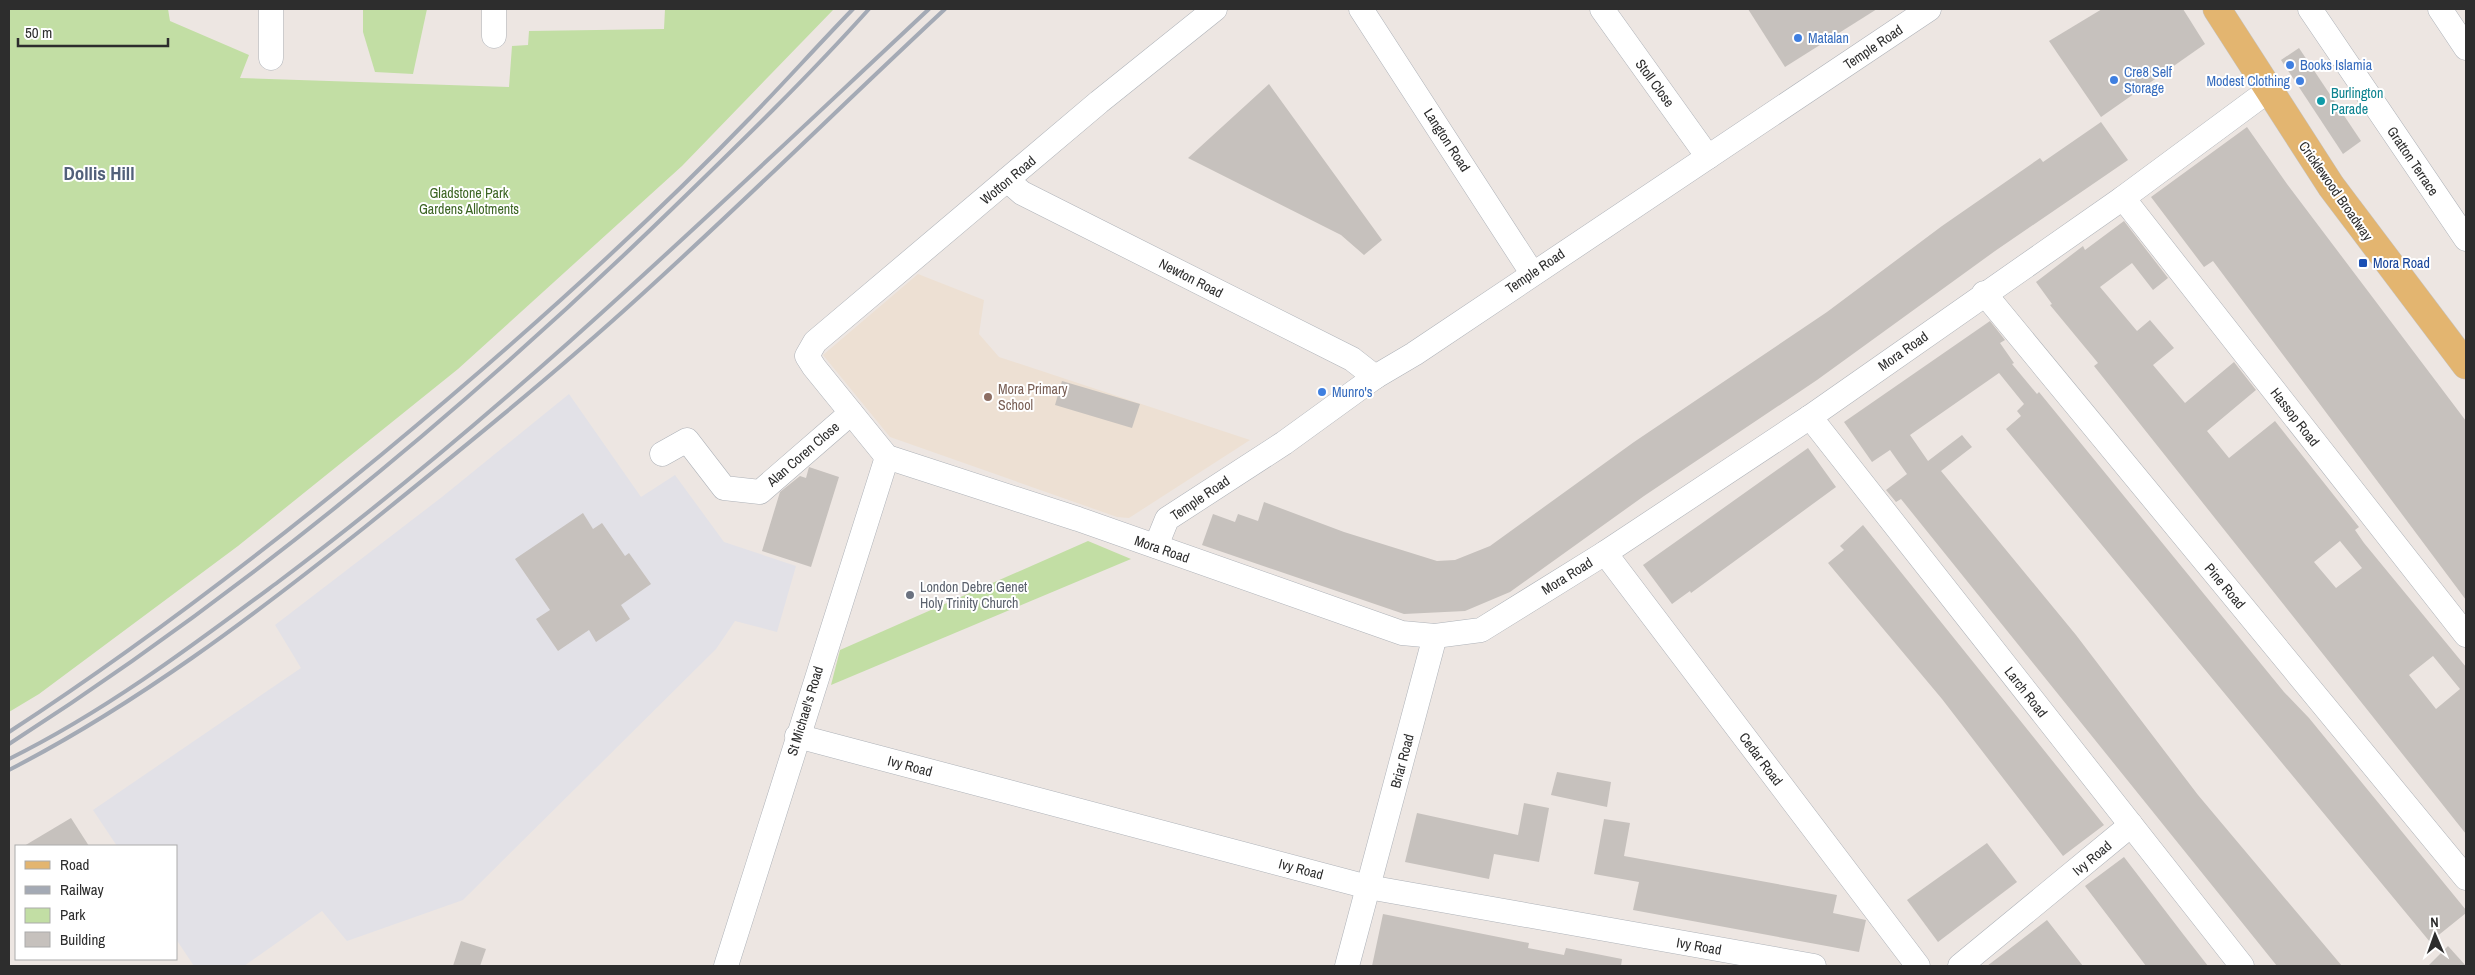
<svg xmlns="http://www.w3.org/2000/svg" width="2475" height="975" font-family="'Archivo Narrow',sans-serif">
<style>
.industrial{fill:#e2e1e7}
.education{fill:#ede0d3}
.green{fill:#c2dea4}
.building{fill:#c6c1bd;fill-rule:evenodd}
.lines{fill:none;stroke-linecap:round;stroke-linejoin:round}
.street-casing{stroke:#aeb2b8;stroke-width:25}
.primary-casing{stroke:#c4c4c4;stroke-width:29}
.street{stroke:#fff;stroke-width:24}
.primary{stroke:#e3b570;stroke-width:28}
.rail{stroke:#a4aab5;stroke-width:4}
.shop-dot{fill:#3f7fe0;stroke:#fff;stroke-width:2}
.culture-dot{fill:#0f9aa8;stroke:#fff;stroke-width:2}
.transit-dot{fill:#1a4fb4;stroke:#fff;stroke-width:2}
.education-dot{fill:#8d6e63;stroke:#fff;stroke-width:2}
.worship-dot{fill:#6b7280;stroke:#fff;stroke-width:2}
.labels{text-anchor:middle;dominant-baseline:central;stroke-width:4;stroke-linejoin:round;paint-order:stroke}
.shop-label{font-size:14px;fill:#366cbe;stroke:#fff;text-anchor:start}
.street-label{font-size:14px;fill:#2d2d2d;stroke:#fff}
.culture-label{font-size:14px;fill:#0d838f;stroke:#fff;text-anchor:start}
.park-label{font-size:14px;fill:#3c6523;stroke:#fff}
.transit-label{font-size:14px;fill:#164399;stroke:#fff;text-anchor:start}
.education-label{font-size:14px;fill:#785e54;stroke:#fff;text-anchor:start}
.worship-label{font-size:14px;fill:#5b616d;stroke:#fff;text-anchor:start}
.district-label{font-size:19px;font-weight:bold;fill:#52607a;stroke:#fff}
</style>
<rect width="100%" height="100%" fill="#ede6e2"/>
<polygon class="industrial" points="569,394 641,497 675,475 724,542 796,566 777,632 735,621 716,649 463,900 347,941 322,911 244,966 194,966 176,939 176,846 117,846 93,810 301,668 275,625 442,497"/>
<polygon class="education" points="918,274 984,300 979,334 999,357 1250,440 1129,518 1117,517 890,437 823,355"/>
<g class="green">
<polygon points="9,9 168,9 170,21 249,55 240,78 509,87 512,46 528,45 529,31 664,29 665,9 834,9 682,166 458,369 238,546 39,694 9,712"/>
<polygon points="363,9 427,9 413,74 375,72 363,32"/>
<polygon points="1088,541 1131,559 831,685 840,650"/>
</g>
<g class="building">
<polygon points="1748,9 1877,9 1785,67"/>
<polygon points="2102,9 2183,9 2205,44 2101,117 2049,41"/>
<polygon points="2299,48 2361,141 2343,154 2281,60"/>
<polygon points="1269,84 1382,240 1364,255 1341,235 1188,158"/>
<polygon points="2101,122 2128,160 1995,251 1817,380 1644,496 1510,592 1465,611 1404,614 1202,545 1213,514 1235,522 1238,514 1258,521 1264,502 1344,532 1437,561 1455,560 1490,546 1634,442 1827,312 1942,226 2040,158 2043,162"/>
<polygon points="2247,127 2287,184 2466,421 2466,600 2213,261 2204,267 2151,197"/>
<path d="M2124,221L2168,278L2153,290L2132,263L2100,287L2137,331L2150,320L2174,348L2153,365L2185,403L2234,362L2256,390L2207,431L2229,458L2275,421L2359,527L2355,530L2364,543L2466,667V834L2094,366L2098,363L2050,305L2052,304L2036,282L2083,246L2085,250ZM2340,541L2362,568L2336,588L2314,562ZM2433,656L2460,689L2436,709L2409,675Z"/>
<polygon points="1990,321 2005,340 2000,343 2014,363 2012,364 2037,394 2039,392 2284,692 2309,718 2466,910 2466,913 2430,942 2006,429 2021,416 2017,411 2024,404 1999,373 1910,435 1928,461 1962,435 1972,447 1941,471 2076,635 2198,795 2342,966 2277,966 1901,499 1896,502 1886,490 1907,474 1890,450 1872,462 1844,422"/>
<polygon points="1062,381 1140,404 1132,428 1055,405"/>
<polygon points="1808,448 1836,487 1691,593 1690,591 1672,604 1643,565"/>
<polygon points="809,467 839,477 811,567 762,551 780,492 800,476 806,478"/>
<polygon points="583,513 593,529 602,523 625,556 629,553 651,584 621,605 630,619 596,642 589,630 558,651 536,619 550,610 515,559"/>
<polygon points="1863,525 2104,825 2063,856 1942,699 1828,563 1844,550 1840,546"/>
<polygon points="1557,772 1611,782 1607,807 1551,795"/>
<polygon points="1524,803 1549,808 1539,862 1494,854 1489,879 1405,862 1417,813 1518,835"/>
<polygon points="71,818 89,846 24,846"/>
<polygon points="1604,819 1630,823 1624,856 1837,895 1833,913 1866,920 1859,952 1633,910 1639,882 1594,874"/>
<polygon points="1987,843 2017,882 1938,942 1907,900"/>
<polygon points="2124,857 2183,934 2208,966 2146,966 2085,886"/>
<polygon points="1383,914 1529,943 1528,948 1564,955 1566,948 1622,959 1621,966 1372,966"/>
<polygon points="2047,920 2083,966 1987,966 2008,950"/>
<polygon points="461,941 486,949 480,966 453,966"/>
<polygon points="2448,946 2466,966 2428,966"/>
</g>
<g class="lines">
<defs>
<g id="street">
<polyline points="1215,9 1099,102 815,342 807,356 814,367 887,457 1078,519 1402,633 1435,636 1481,630 1605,553 1810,417 2123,198 2269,90"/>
<polyline points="1361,9 1532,273"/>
<polyline points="1602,9 1708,157"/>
<polyline points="2310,9 2466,239"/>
<polyline points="2440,9 2466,48"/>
<polyline points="494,36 494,9"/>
<polyline points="271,58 271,9"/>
<polyline points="1007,180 1022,193 1352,359 1375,377"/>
<polyline points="2123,198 2466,635"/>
<polyline points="1984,293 2466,878"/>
<polyline points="1810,417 2242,966"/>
<polyline points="662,454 687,440 724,488 760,492 851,413"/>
<polyline points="1156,546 1167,519 1284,443 1375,377 1414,354 1929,9"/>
<polyline points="1605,553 1918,966"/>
<polyline points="797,736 1368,887 1814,966"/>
<polyline points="726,966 887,457"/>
<polyline points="1347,966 1435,636"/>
<polyline points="1960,966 2131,825"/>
</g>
<polyline id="primary" points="2217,9 2331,186 2466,365"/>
</defs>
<use href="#street" class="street-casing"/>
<use href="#primary" class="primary-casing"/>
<use href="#street" class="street"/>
<use href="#primary" class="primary"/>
<g class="rail">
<path d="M9,732C138,648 262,553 381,455C509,349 634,238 749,119C784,83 818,45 853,9"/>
<path d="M9,744C248,590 469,406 673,208C740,143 807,78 869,9"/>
<path d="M9,759C106,711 192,646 278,582C510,408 718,206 929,9"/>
<path d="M9,770C137,704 252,617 365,527C458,452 551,377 639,297C743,203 843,104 945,9"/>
</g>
</g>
<g class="shop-dot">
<circle cx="1798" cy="38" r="5"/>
<circle cx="2290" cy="65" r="5"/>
<circle cx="2114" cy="80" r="5"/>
<circle cx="2300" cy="81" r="5"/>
<circle cx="1322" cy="392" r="5"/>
</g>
<circle class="culture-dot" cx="2321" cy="101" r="5"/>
<rect class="transit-dot" x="2358" y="258" width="10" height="10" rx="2.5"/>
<circle class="education-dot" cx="988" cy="397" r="5"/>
<circle class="worship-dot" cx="910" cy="595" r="5"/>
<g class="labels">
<g class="shop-label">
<text x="1808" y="38">Matalan</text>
<text x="2300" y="65">Books Islamia</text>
<text x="2124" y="72">Cre8 Self<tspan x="2124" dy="16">Storage</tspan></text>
<text x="2290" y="81" text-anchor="end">Modest Clothing</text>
<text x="1332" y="392">Munro's</text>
</g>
<g class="street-label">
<text transform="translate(1873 47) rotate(-34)">Temple Road</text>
<text transform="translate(1655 83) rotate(54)">Stoll Close</text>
<text transform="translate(1447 140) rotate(57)">Langton Road</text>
<text transform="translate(2413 161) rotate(56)">Gratton Terrace</text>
<text transform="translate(1008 180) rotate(-40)">Wotton Road</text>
<text transform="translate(2336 191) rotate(55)">Cricklewood Broadway</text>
<text transform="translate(1535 271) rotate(-34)">Temple Road</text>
<text transform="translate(1191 278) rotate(27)">Newton Road</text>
<text transform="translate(1903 351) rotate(-35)">Mora Road</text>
<text transform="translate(2295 417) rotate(52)">Hassop Road</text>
<text transform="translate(803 454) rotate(-41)">Alan Coren Close</text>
<text transform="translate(1200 498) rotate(-34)">Temple Road</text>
<text transform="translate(1162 549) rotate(19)">Mora Road</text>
<text transform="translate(1567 576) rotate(-32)">Mora Road</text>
<text transform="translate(2225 586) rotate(50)">Pine Road</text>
<text transform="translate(2026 692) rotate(52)">Larch Road</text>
<text transform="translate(805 711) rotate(-73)">St Michael's Road</text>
<text transform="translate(1761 759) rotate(53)">Cedar Road</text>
<text transform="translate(1402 761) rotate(-75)">Briar Road</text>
<text transform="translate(910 766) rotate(15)">Ivy Road</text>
<text transform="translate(2092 858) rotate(-40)">Ivy Road</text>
<text transform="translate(1301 869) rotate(15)">Ivy Road</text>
<text transform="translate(1699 946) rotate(10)">Ivy Road</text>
</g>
<g class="culture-label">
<text x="2331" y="93">Burlington<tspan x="2331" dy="16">Parade</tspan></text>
</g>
<g class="park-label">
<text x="469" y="193">Gladstone Park<tspan x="469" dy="16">Gardens Allotments</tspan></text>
</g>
<g class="transit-label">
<text x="2373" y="263">Mora Road</text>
</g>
<g class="education-label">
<text x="998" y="389">Mora Primary<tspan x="998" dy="16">School</tspan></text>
</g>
<g class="worship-label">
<text x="920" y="587">London Debre Genet<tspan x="920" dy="16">Holy Trinity Church</tspan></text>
</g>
<g class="district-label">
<text x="99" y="173">Dollis Hill</text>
</g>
</g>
<rect width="2475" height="975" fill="none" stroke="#2d2d2d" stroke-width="20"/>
<rect x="15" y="845" width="162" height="115" fill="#ffffff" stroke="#ababab"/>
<rect x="25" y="861" width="25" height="8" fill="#e3b570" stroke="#ababab"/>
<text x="60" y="870" font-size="15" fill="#2d2d2d">Road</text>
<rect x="25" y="886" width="25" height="8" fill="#a4aab5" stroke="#ababab"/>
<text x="60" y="895" font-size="15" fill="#2d2d2d">Railway</text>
<rect x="25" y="908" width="25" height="15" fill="#c2dea4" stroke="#ababab"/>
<text x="60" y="920" font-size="15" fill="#2d2d2d">Park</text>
<rect x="25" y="932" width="25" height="15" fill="#c6c1bd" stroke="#ababab"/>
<text x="60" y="945" font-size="15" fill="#2d2d2d">Building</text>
<g transform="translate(2435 935) rotate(358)" stroke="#ffffff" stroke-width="4" paint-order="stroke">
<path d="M0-4L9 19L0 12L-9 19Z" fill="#2d2d2d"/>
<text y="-8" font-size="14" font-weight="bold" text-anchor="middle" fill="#2d2d2d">N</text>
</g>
<path d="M18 38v8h150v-8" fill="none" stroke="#2d2d2d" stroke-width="2.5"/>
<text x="25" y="38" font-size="15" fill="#2d2d2d" stroke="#ffffff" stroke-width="4" paint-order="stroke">50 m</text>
</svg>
